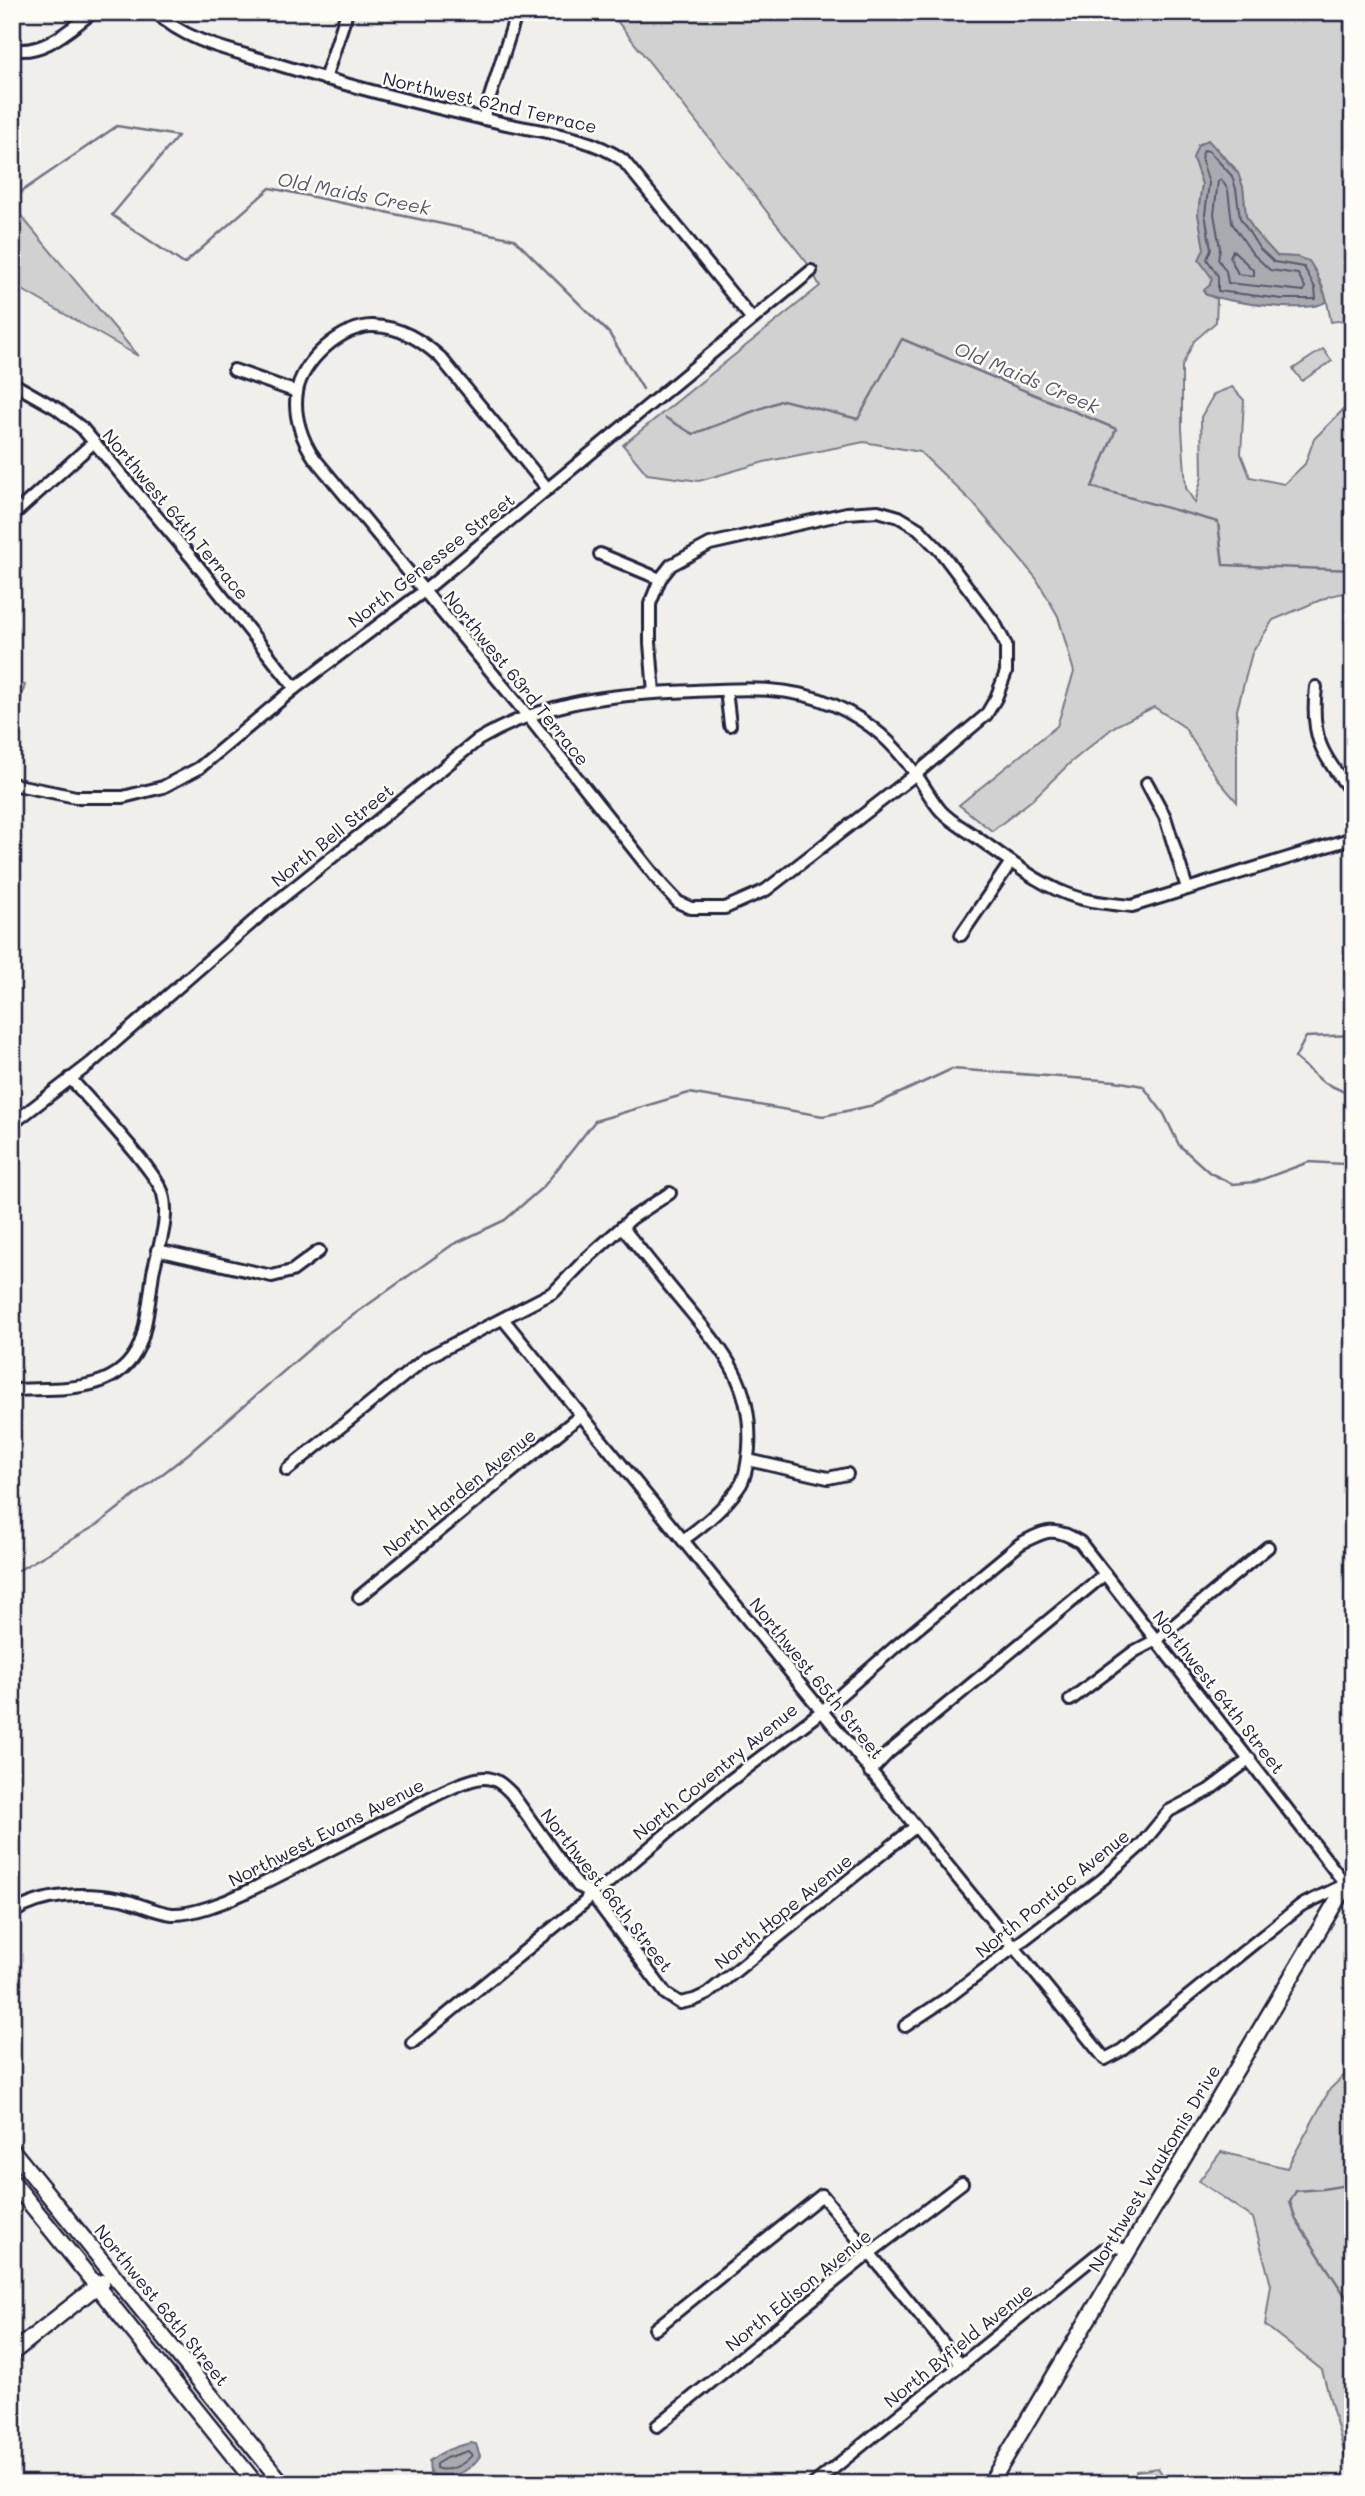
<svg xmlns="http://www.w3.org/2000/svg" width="1365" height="2496" font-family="Mali,sans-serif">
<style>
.green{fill:#d2d1d1;stroke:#7a7a86;stroke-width:2}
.water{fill:#a9a9b0;stroke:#737381;stroke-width:2}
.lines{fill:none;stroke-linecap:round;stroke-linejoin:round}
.shore{stroke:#58586a;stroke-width:2}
.stream{stroke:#737381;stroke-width:2.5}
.street-casing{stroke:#22223b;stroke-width:16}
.secondary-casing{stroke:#22223b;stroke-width:19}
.street{stroke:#fdfcf7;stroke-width:10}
.secondary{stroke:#fdfcf7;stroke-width:14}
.labels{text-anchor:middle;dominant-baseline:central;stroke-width:5;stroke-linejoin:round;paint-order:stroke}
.street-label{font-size:18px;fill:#22223b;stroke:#fdfcf7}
.water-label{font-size:19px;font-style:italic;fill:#58586a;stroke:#fdfcf7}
</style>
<rect width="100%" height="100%" fill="#f0efec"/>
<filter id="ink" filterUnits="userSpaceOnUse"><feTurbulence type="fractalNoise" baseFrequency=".0143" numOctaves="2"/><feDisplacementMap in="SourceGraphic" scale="14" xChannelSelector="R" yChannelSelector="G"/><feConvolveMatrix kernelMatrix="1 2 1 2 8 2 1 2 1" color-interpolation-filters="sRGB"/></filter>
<g filter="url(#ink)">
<g class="green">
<path d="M610,12H1353V319L1331,322C1327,299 1322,270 1299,259C1294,256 1283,257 1277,256L1254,231L1246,216L1243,187L1235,168L1216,148L1193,158L1202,184L1198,214L1212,278L1209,287L1204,291L1205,294L1217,299L1216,322L1194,341L1182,366V429L1186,488L1195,503L1202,476L1201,417L1214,394L1232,387L1244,400L1241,454L1250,477L1284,484L1305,464L1314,439L1353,400V591L1330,596L1273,620L1252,653L1237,710V802L1219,781L1184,727L1154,707L1115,726L1070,763L1032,800L992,831L959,805L1057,726L1074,672L1058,616L1036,578L973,503L920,452L864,442L764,462L699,481L647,474L623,445L820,286L808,264Z"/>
<polygon points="12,205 138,356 12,284"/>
<polygon points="1323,349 1332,361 1302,381 1293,369"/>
<polygon points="12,681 25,685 16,715 12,714"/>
<polygon points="1353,2067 1353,2484 1322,2370 1265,2325 1271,2285 1253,2218 1199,2181 1221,2152 1287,2168 1330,2089"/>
<polygon points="1158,2468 1169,2484 1137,2484 1136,2471"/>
</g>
<g class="water">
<path d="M1208,140L1238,173L1243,187L1246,216L1254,231L1277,256L1297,257L1309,261L1316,272L1327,301C1310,315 1226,302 1205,294L1204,290L1210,285L1212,278L1199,260L1204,249L1198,214L1202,184L1193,158L1198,145Z"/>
<path d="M471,2443L476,2444L480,2456C471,2471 446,2484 430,2473L429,2461C442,2451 455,2446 471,2443Z"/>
</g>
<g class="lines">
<g class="shore">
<polygon points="1204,150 1209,151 1232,176 1236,189 1240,218 1259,248 1274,262 1304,267 1315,288 1316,299 1282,299 1218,291 1218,276 1207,259 1211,249 1205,214 1209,183 1201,158"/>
<polygon points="1221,179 1228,190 1232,223 1252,253 1270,270 1298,274 1305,287 1304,291 1228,283 1226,271 1218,259 1220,248 1214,214 1218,181"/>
<polygon points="1233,250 1254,271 1254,276 1238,274 1230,257"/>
<path d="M468,2451L472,2455C464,2465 448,2473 436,2468V2464L446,2458Z"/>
</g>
<g class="stream">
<polyline points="12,198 117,126 178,136 112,215 184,264 270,188 514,239 609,333 643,389"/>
<polyline points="666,418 693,434 783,400 858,419 902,339 1116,429 1092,487 1218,522 1223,565 1353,570"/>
<polyline points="1353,1035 1306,1037 1295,1058 1323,1082 1353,1096"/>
<polyline points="12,1574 97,1525 188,1454 328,1333 452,1245 505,1220 544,1186 595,1121 689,1093 823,1116 874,1105 952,1069 1115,1081 1143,1086 1164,1114 1179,1145 1210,1173 1233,1184 1255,1182 1309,1162 1343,1164 1353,1155"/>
<polyline points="1353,2184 1323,2189 1296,2191 1290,2202 1296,2220 1353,2308"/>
</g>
<defs>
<g id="street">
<path d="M156,12C185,42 235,51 273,63C350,87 428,106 506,124C544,132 592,137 623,160L752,319"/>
<path d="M12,49C43,56 70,29 93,12"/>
<polyline points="325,79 347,12"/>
<polyline points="483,119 515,18"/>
<polyline points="234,370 297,392"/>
<polyline points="12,383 56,408 82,428 191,557 295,688"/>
<path d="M548,489L441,358C421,340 401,327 374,326C343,324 301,362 297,392C293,415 302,441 315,459L527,715L663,886L678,902L691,908H725L766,890L916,774L986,715L996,698L1006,672V645L994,622L941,552L919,529L899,517L878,511L847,513L710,544L671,565L660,579L650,604V643L654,693"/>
<polyline points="12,516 94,442"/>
<polyline points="600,554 660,579"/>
<path d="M1316,687C1310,739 1322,754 1353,794"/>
<polyline points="726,690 730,725"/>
<polyline points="1147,783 1165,817 1187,888"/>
<polyline points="12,784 76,797 123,797 163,787 199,768 295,688 424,591 811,271"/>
<polyline points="961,935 1011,862"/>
<path d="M12,1124L91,1063L264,912L478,740C538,704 603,695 672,692C726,690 782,682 834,705C871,722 894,743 917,776C925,787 932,801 941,811C951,822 967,830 979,839C1010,861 1043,888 1079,898C1096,903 1114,904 1132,906L1353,838"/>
<path d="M622,1227C643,1253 664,1280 686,1306C724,1352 753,1384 749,1448C748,1459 746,1475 741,1484C727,1506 704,1525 683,1540"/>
<polyline points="157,1250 272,1276 292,1271 319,1251"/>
<polyline points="503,1319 1105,2059 1122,2050 1300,1906 1346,1884"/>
<path d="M12,1390C58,1387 117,1396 139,1346C147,1328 150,1293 153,1273C158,1248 170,1219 163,1194C158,1173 88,1099 70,1078"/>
<polyline points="748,1460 828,1478 847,1474"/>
<polyline points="287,1470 426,1358 554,1292 584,1261 632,1218 670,1193"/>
<polyline points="359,1597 581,1415"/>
<polyline points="1070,1700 1135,1651 1156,1640 1268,1547"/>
<polyline points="870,1772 888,1753 1105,1574"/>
<path d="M12,1913C43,1893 86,1892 121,1899C138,1903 155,1912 172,1914C192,1915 226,1902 244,1893C295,1868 345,1842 396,1816C415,1806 464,1778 484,1778C496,1778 503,1785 511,1793L578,1886L589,1891L666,1994L680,2003L694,2000L707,1994L915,1827"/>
<polyline points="905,2026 946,1999 1103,1879 1141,1845 1169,1811 1209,1790 1250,1759"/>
<path d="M412,2043L586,1901L589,1891L602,1888L719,1789L822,1711L895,1647L1020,1544C1045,1530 1055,1526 1080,1542L1353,1894"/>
<polyline points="655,2329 822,2195 961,2365"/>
<polyline points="657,2426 871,2252 962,2183"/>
<polyline points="814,2484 1104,2249 1116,2247 1127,2250"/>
</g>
<g id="secondary">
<polyline points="12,2150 283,2484"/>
<polyline points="12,2181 256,2484"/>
<polyline points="12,2353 102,2282"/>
<polyline points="990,2484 1353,1873"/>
</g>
</defs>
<use href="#street" class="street-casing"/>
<use href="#secondary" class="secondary-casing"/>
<use href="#street" class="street"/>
<use href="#secondary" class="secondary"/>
</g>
</g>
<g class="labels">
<g class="street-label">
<text transform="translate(490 102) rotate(13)">Northwest 62nd Terrace</text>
<text transform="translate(176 514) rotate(50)">Northwest 64th Terrace</text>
<text transform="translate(431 560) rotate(-38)">North Genessee Street</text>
<text transform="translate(517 678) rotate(51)">Northwest 63rd Terrace</text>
<text transform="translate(332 835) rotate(-39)">North Bell Street</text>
<text transform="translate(459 1492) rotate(-39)">North Harden Avenue</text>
<text transform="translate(817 1678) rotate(51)">Northwest 65th Street</text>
<text transform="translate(1219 1692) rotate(52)">Northwest 64th Street</text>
<text transform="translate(715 1771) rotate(-39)">North Coventry Avenue</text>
<text transform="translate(326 1832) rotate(-27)">Northwest Evans Avenue</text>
<text transform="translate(607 1890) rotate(52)">Northwest 66th Street</text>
<text transform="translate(1052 1893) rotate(-39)">North Pontiac Avenue</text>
<text transform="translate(783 1911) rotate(-39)">North Hope Avenue</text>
<text transform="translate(1154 2168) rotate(-59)">Northwest Waukomis Drive</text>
<text transform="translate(798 2290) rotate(-39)">North Edison Avenue</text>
<text transform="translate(162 2305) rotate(51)">Northwest 68th Street</text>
<text transform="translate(958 2345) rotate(-39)">North Byfield Avenue</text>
</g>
<g class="water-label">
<text transform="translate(354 193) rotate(11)">Old Maids Creek</text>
<text transform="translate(1027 377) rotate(23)">Old Maids Creek</text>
</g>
</g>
<rect width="1365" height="2496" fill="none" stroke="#fdfcf7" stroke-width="42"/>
<rect x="21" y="21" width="1323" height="2454" fill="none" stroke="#22223b" stroke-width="2.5" filter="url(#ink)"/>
</svg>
